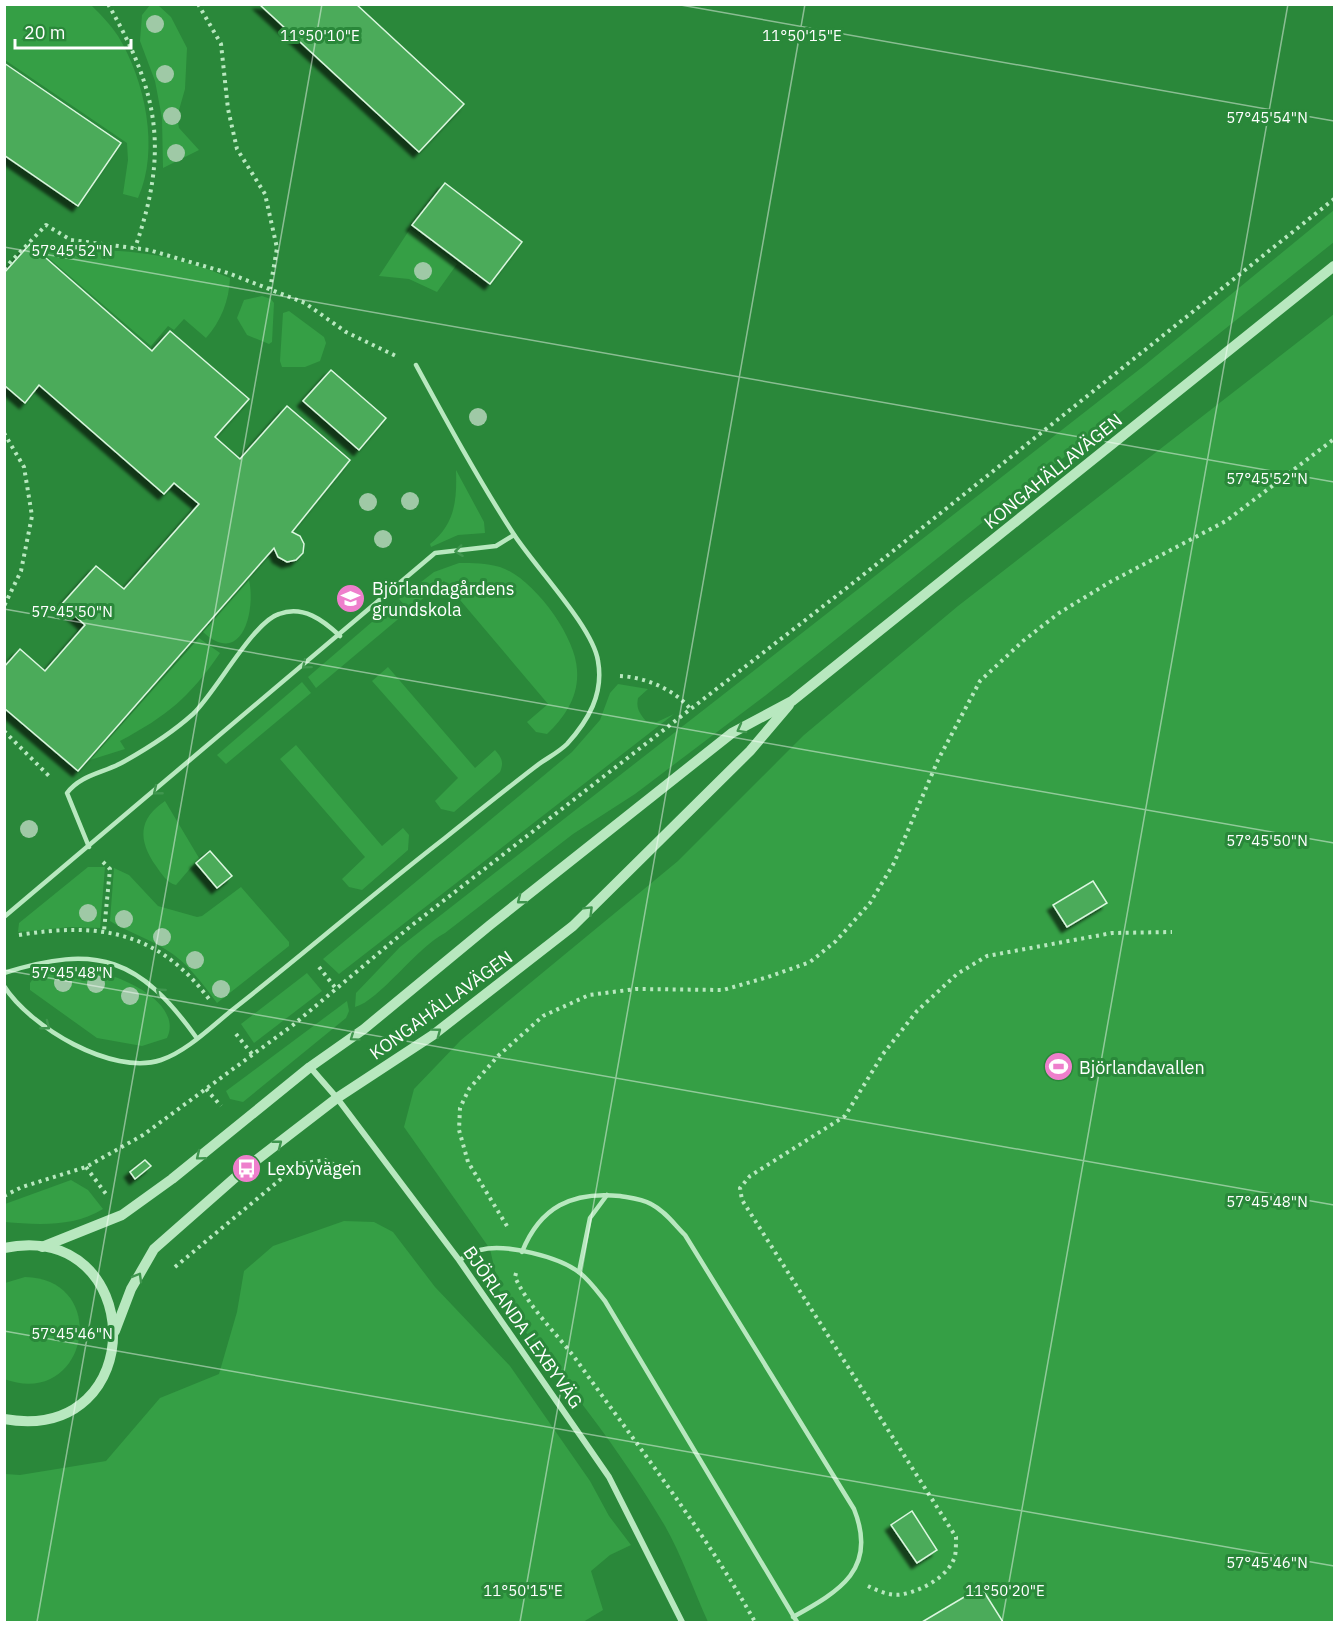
<svg xmlns="http://www.w3.org/2000/svg" width="1339" height="1627" font-family="'IBM Plex Sans',sans-serif">
<style>
.green{fill:#359f45}
.building{fill:#4bab5a;stroke:#dbf7df;stroke-width:1.5;filter:url(#shadow)}
.lines{fill:none;stroke-linecap:round;stroke-linejoin:round}
.path{stroke:#b8e8bf;stroke-width:4;stroke-dasharray:3 4.5;stroke-linecap:butt}
.service{stroke:#b8e8bf;stroke-width:4.5}
.minor{stroke:#b8e8bf;stroke-width:6}
.tertiary{stroke:#b8e8bf;stroke-width:10}
.tree{fill:#9fc9a6}
.oneway{stroke:#3f964e}
.ticks{fill:none;stroke:#fff;stroke-width:1.5;stroke-opacity:0.45}
.labels{text-anchor:middle;dominant-baseline:central;stroke-width:6;stroke-linejoin:round;paint-order:stroke}
.street-label{font-size:18px;fill:#fff;stroke:#2a883a}
.poi-label{font-size:18px;fill:#fff;stroke:#2a883a;text-anchor:start}
.ticks-label{font-size:15px;text-anchor:middle;fill:#fff;stroke:#2a883a;stroke-width:6;stroke-linejoin:round;paint-order:stroke}
</style>
<defs>
<filter id="shadow"><feDropShadow dx="-5.5" dy="5.5" stdDeviation="1.5" flood-color="#0009"/></filter>
</defs>
<rect width="100%" height="100%" fill="#2a883a"/>
<g class="green">
<path d="M5,4L91,5C100,14 111,25 118,36C145,80 160,150 138,198L123,194L128,160L127,143L5,60Z"/>
<polygon points="150,5 159,6 171,17 187,48 185,89 177,117 179,128 199,150 163,168 162,118 155,81 140,41 142,15"/>
<path d="M1334,210V242L766,695L635,794L573,834L445,933C418,946 379,1001 355,1007L356,993L400,947L1145,365Z"/>
<polygon points="410,229 457,264 437,292 409,279 379,276"/>
<path d="M49,250C119,249 164,250 230,278C229,301 221,321 206,338L184,319L174,330L168,326L151,346L43,253Z"/>
<polygon points="262,296 271,299 274,303 272,342 269,344 247,335 237,318 244,300"/>
<polygon points="289,311 324,337 326,343 320,361 305,367 282,367 280,361 283,313"/>
<path d="M1334,314V1622H708C694,1591 682,1556 665,1526C620,1449 564,1380 509,1311L500,1293L490,1249L404,1127L414,1089L461,1040L678,861L804,735L958,606Z"/>
<path d="M456,470L484,522L485,533L458,535L431,547L430,544C455,524 457,501 456,470Z"/>
<path d="M459,563C473,563 486,563 500,567C532,577 576,636 577,670C579,696 565,717 547,734L536,732L527,722L548,704L444,581L409,610L399,599L434,572Z"/>
<path d="M249,580C256,610 242,668 203,632Z"/>
<polygon points="394,603 403,615 316,688 308,677"/>
<path d="M199,638L220,653C190,697 167,716 120,741L125,749L90,760Z"/>
<path d="M388,667L475,768L495,750C502,758 504,762 500,772L454,812L441,809L435,801L458,778L372,681Z"/>
<polygon points="302,682 311,693 226,764 217,755"/>
<path d="M618,684L648,689L638,698C636,708 639,713 646,721L657,722L674,714L339,974L323,959L572,752L600,720L610,693Z"/>
<polygon points="296,745 382,846 403,828 409,835 408,850 362,890 349,887 342,879 365,857 280,759"/>
<path d="M165,801L199,858L176,885C167,883 161,873 156,866C138,840 138,819 165,801Z"/>
<polygon points="88,867 105,867 100,928 70,927 18,932 19,923"/>
<path d="M114,868L129,875L158,906L197,917L202,916L241,887L289,942V946L217,1003C203,984 186,961 165,949C147,938 128,932 110,921Z"/>
<path d="M66,971C80,971 94,971 108,975C132,981 182,1007 167,1038L142,1046L97,1038L30,990V983L35,976Z"/>
<polygon points="307,973 322,991 254,1043 241,1024"/>
<polygon points="347,1001 349,1011 346,1018 243,1102 230,1099 226,1091"/>
<path d="M71,1180L88,1190L103,1209C74,1227 38,1225 5,1222V1204Z"/>
<polygon points="344,1221 374,1222 393,1232 435,1287 510,1366 590,1481 609,1516 631,1545 610,1555 591,1571 603,1610 583,1622 5,1622 5,1474 20,1475 106,1461 160,1398 219,1374 237,1312 244,1271 273,1246"/>
<path d="M25,1277C112,1279 88,1410 4,1379L5,1283Z"/>
</g>
<g class="building">
<polygon points="259,4 356,4 464,104 419,152"/>
<polygon points="4,63 121,143 78,206 4,155"/>
<polygon points="445,183 522,242 490,284 412,225"/>
<polygon points="30,244 152,351 170,331 249,399 215,437 240,459 287,406 350,460 292,532 300,536 304,544 303,553 296,560 287,562 278,557 274,548 78,771 4,708 4,667 20,649 45,671 85,625 62,604 96,566 124,589 199,504 174,483 164,494 39,385 25,403 4,385 4,273"/>
<polygon points="331,370 386,418 359,450 303,401"/>
<polygon points="210,851 232,876 217,888 196,863"/>
<polygon points="1093,881 1107,903 1067,927 1053,905"/>
<polygon points="145,1160 151,1166 135,1179 130,1172"/>
<polygon points="912,1511 937,1550 917,1563 891,1525"/>
<polygon points="981,1587 1003,1622 922,1622 944,1609"/>
</g>
<g class="lines">
<g class="path">
<path d="M108,4C159,93 169,151 135,248"/>
<polyline points="198,4 221,44 228,109 237,149 265,194 277,248 270,289"/>
<polyline points="4,269 46,225 71,240 149,250 228,273 305,303 346,332 396,356"/>
<polyline points="4,433 24,467 32,516 21,571 4,606"/>
<path d="M620,676C645,677 676,690 691,710"/>
<polyline points="4,731 51,778"/>
<polyline points="103,862 110,869 104,931"/>
<path d="M19,935C99,922 158,931 209,999"/>
<polyline points="319,967 337,990"/>
<polyline points="236,1034 252,1054"/>
<polyline points="206,1089 221,1106"/>
<polyline points="86,1167 106,1194"/>
<polyline points="4,1196 22,1187 86,1167 143,1135 293,1025 411,926 853,583 1334,199"/>
<polyline points="507,1226 468,1162 459,1130 460,1108 469,1089 498,1056 543,1016 589,995 636,989 723,990 768,977 810,962 836,941 870,903 894,863 938,760 980,681 1023,641 1059,613 1110,582 1226,521 1334,439"/>
<polyline points="175,1267 299,1164 325,1160 343,1169 356,1160"/>
<path d="M516,1273L515,1277C530,1310 559,1335 580,1365C640,1449 705,1532 755,1622"/>
<path d="M868,1586C878,1591 892,1597 904,1594C923,1590 949,1576 955,1556C956,1551 956,1543 956,1537L742,1200L740,1188L750,1176L845,1116L883,1054L917,1011L957,974L987,956L1112,933L1172,932"/>
</g>
<g class="service">
<path d="M89,847L67,793C81,774 105,773 125,761C148,748 173,732 193,714C216,692 253,622 279,614C303,605 323,620 340,636"/>
<polyline points="4,917 435,553 496,546 514,535"/>
<path d="M4,973C98,943 140,959 196,1037"/>
<path d="M4,986C30,1027 112,1076 161,1060C188,1051 214,1024 236,1007C306,952 374,893 445,838C475,814 505,790 535,767C545,759 558,753 567,744C588,721 604,694 598,661C593,627 534,566 513,533C478,479 447,422 416,365"/>
<path d="M522,1252C540,1207 572,1191 620,1196C631,1198 642,1199 651,1204C665,1211 674,1224 685,1235L854,1509C878,1569 840,1591 793,1617"/>
<path d="M459,1260C466,1257 473,1253 480,1250C505,1243 560,1257 580,1273C590,1281 597,1291 605,1301L797,1622"/>
<polyline points="579,1272 590,1218 607,1195"/>
</g>
<polyline class="minor" points="310,1067 337,1098 459,1260 609,1477 682,1622"/>
<g class="tertiary">
<polyline points="42,1247 122,1215 172,1179 310,1067 364,1029 490,925 732,733 792,701 1334,266"/>
<path d="M4,1248C146,1218 153,1445 4,1419"/>
<polyline points="115,1331 131,1289 154,1249 246,1168 337,1098 433,1035 573,926 750,751 789,705"/>
</g>
</g>
<g class="tree">
<circle cx="155" cy="24" r="9"/>
<circle cx="165" cy="74" r="9"/>
<circle cx="172" cy="116" r="9"/>
<circle cx="176" cy="153" r="9"/>
<circle cx="423" cy="271" r="9"/>
<circle cx="478" cy="417" r="9"/>
<circle cx="410" cy="501" r="9"/>
<circle cx="368" cy="502" r="9"/>
<circle cx="383" cy="539" r="9"/>
<circle cx="29" cy="829" r="9"/>
<circle cx="88" cy="913" r="9"/>
<circle cx="124" cy="919" r="9"/>
<circle cx="162" cy="937" r="9"/>
<circle cx="195" cy="960" r="9"/>
<circle cx="63" cy="983" r="9"/>
<circle cx="96" cy="984" r="9"/>
<circle cx="221" cy="989" r="9"/>
<circle cx="130" cy="996" r="9"/>
</g>
<defs><path id="oneway-chevron" d="M-2-3.5L2.5 0L-2 3.5" fill="none" stroke-width="1.6" stroke-linecap="round" stroke-linejoin="round" transform="scale(1.5)"/></defs>
<g class="oneway">
<use href="#oneway-chevron" transform="translate(459 551) rotate(173)"/>
<use href="#oneway-chevron" transform="translate(306 665) rotate(140)"/>
<use href="#oneway-chevron" transform="translate(741 729) rotate(151)"/>
<use href="#oneway-chevron" transform="translate(157 791) rotate(141)"/>
<use href="#oneway-chevron" transform="translate(521 900) rotate(142)"/>
<use href="#oneway-chevron" transform="translate(589 910) rotate(-45)"/>
<use href="#oneway-chevron" transform="translate(160 992) rotate(-139)"/>
<use href="#oneway-chevron" transform="translate(46 1026) rotate(38)"/>
<use href="#oneway-chevron" transform="translate(437 1032) rotate(-37)"/>
<use href="#oneway-chevron" transform="translate(354 1037) rotate(145)"/>
<use href="#oneway-chevron" transform="translate(278 1144) rotate(-38)"/>
<use href="#oneway-chevron" transform="translate(200 1156) rotate(141)"/>
<use href="#oneway-chevron" transform="translate(138 1277) rotate(-60)"/>
</g>
<path class="ticks" d="M675,4L1334,121M4,247L1334,482M4,609L1334,843M4,970L1334,1205M4,1331L1334,1566M37,1622L322,4M520,1622L805,4M1002,1622L1288,4"/>
<defs>
<symbol id="school-disc" viewBox="-11 -11 22 22"><circle r="9.5" fill="#ee7fcc" stroke="#2a883a"/><path d="M0-5L7-2L0 1L-7-2ZM-4 1L0 2.5L4 1V4Q0 6-4 4Z" fill="#fff"/></symbol>
<symbol id="stadium-disc" viewBox="-11 -11 22 22"><circle r="9.5" fill="#ee7fcc" stroke="#2a883a"/><path d="M0-5a6.5 5 0 1 0 0 10a6.5 5 0 1 0 0-10ZM-3.5-1.8h7v3.6h-7Z" fill="#fff"/></symbol>
<symbol id="bus-disc" viewBox="-11 -11 22 22"><circle r="9.5" fill="#ee7fcc" stroke="#2a883a"/><path d="M-5-6H5V4H4V6H2V4H-2V6H-4V4H-5ZM-3.5-4V0h7V-4ZM-3.5 1.2v1.5H-2V1.2ZM2 1.2v1.5H3.5V1.2Z" fill="#fff"/></symbol>
</defs>
<g fill-rule="evenodd">
<use href="#school-disc" x="334" y="582" width="33" height="33"/>
<use href="#stadium-disc" x="1042" y="1050" width="33" height="33"/>
<use href="#bus-disc" x="230" y="1152" width="33" height="33"/>
</g>
<g class="labels">
<g class="street-label">
<text transform="translate(1053 471) rotate(-39)">KONGAHÄLLAVÄGEN</text>
<text transform="translate(441 1005) rotate(-36)">KONGAHÄLLAVÄGEN</text>
<text transform="translate(523 1327) rotate(55)">BJÖRLANDA LEXBYVÄG</text>
</g>
<g class="poi-label">
<text x="372" y="588">Björlandagårdens<tspan x="372" dy="21">grundskola</tspan></text>
<text x="1079" y="1067">Björlandavallen</text>
<text x="267" y="1168">Lexbyvägen</text>
</g>
</g>
<g class="ticks-label">
<text x="320" y="41">11°50'10"E</text>
<text x="802" y="41">11°50'15"E</text>
<text x="1267" y="123">57°45'54"N</text>
<text x="72" y="256">57°45'52"N</text>
<text x="1267" y="484">57°45'52"N</text>
<text x="72" y="617">57°45'50"N</text>
<text x="1267" y="846">57°45'50"N</text>
<text x="72" y="978">57°45'48"N</text>
<text x="1267" y="1207">57°45'48"N</text>
<text x="72" y="1339">57°45'46"N</text>
<text x="1267" y="1568">57°45'46"N</text>
<text x="523" y="1596">11°50'15"E</text>
<text x="1005" y="1596">11°50'20"E</text>
</g>
<rect width="1339" height="1627" fill="none" stroke="#ffffff" stroke-width="12"/>
<path d="M15 39v9h116v-9" fill="none" stroke="#ffffff" stroke-width="3"/>
<text x="24" y="39" font-size="18" fill="#ffffff" stroke="#2a883a" stroke-width="4.5" paint-order="stroke">20 m</text>
</svg>
